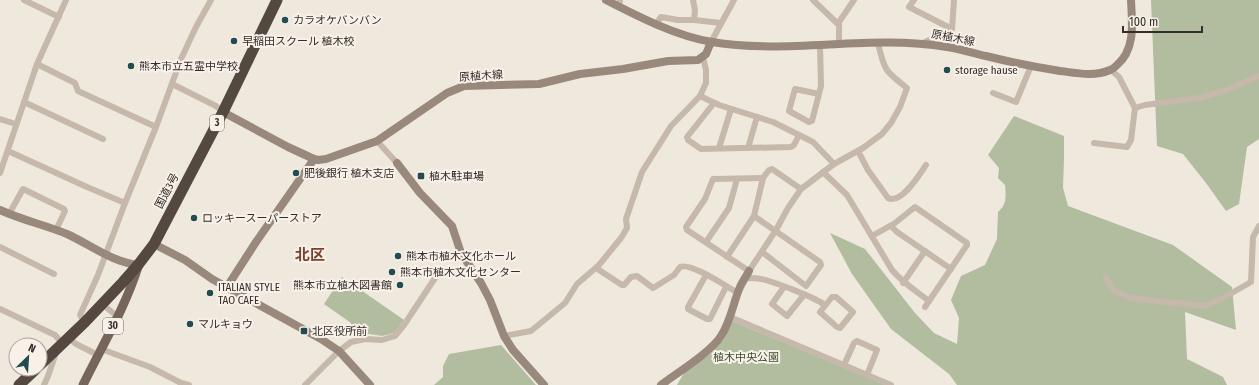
<svg xmlns="http://www.w3.org/2000/svg" width="1259" height="385" font-family="'Fira Sans Condensed','Noto Sans JP',sans-serif">
<style>
.green{fill:#b1bd9e}
.lines{fill:none;stroke-linecap:round;stroke-linejoin:round}
.street{stroke:#c6b8aa;stroke-width:6}
.secondary{stroke:#99887c;stroke-width:8}
.primary{stroke:#75655b;stroke-width:9}
.highway{stroke:#544841;stroke-width:11}
.poi-dot{fill:#234c51;stroke:#f7f1e9;stroke-width:1.5}
.labels{text-anchor:middle;dominant-baseline:central;stroke-width:4;stroke-linejoin:round;paint-order:stroke}
.shield{fill:#f7f1e9;stroke:#6e6863;stroke-width:1}
.shield-label{font-size:10px;font-weight:bold;fill:#342d29}
.poi-label{font-size:11px;fill:#342d29;stroke:#f7f1e9;text-anchor:start}
.street-label{font-size:11px;fill:#342d29;stroke:#f7f1e9}
.park-label{font-size:11px;fill:#42502f;stroke:#f7f1e9}
.district-label{font-size:15px;font-weight:bold;fill:#7b422b;stroke:#f7f1e9}
</style>
<rect width="100%" height="100%" fill="#efe8dd"/>
<g class="green">
<polygon points="1151,0 1259,0 1259,139 1247,147 1239,204 1226,211 1206,183 1183,154 1157,146"/>
<path d="M1014,116L1064,136V158L1063,188L1068,206L1173,245L1232,287L1236,330L1185,312L1187,359L1223,377L1227,385H957L949,374L891,329L852,274L830,233L865,249L915,313L934,333L957,344L959,318L951,300L961,276L985,265L997,239L998,212C1007,204 1006,196 1005,185L998,178L999,168L988,155Z"/>
<polygon points="342,277 404,320 394,333 382,336 363,333 353,336 351,323 324,304"/>
<polygon points="732,321 885,385 677,385 684,373 711,353 724,339"/>
<polygon points="501,345 536,385 434,385 443,377 443,366 449,354"/>
</g>
<g class="lines">
<g class="street">
<polyline points="24,0 59,17"/>
<polyline points="693,0 695,10 694,20"/>
<polyline points="813,0 839,25"/>
<polyline points="914,0 909,7 952,29"/>
<polyline points="619,6 620,0"/>
<polyline points="656,24 661,17 678,20 694,20 721,23"/>
<polyline points="711,42 734,0"/>
<polyline points="921,44 952,29 954,0"/>
<polyline points="839,45 839,22 854,0"/>
<polyline points="37,64 75,83 78,91 156,127"/>
<polyline points="172,84 216,106 223,112"/>
<polyline points="993,93 1016,102 1031,66"/>
<polyline points="819,94 795,89 789,111 809,122 812,121 821,86 820,46"/>
<polyline points="700,96 719,105 773,122 813,142 834,164"/>
<polyline points="24,102 103,139"/>
<polyline points="714,103 687,137 688,140 701,149 791,147 794,145 799,135"/>
<polyline points="1135,108 1145,105 1199,98 1221,92 1259,76"/>
<polyline points="0,119 16,124"/>
<polyline points="377,141 397,163"/>
<polyline points="1094,143 1127,147 1131,140 1135,108 1119,77 1111,70"/>
<polyline points="719,148 731,109"/>
<polyline points="748,148 757,117"/>
<polyline points="8,151 87,187 125,203"/>
<path d="M858,151L868,170L888,198C901,205 920,174 926,165"/>
<path d="M823,172L847,195L892,270C903,283 916,291 929,301"/>
<polyline points="0,173 37,64 66,0"/>
<path d="M763,178L713,179L705,199L686,227L687,230L749,271L776,230L788,208L801,189L834,164L863,148L882,134L891,123L900,107L907,88C885,71 884,70 878,43"/>
<polyline points="9,214 23,189 64,209 65,211 56,230"/>
<polyline points="754,216 820,262 821,265 806,286 762,252"/>
<polyline points="891,226 897,232 951,269"/>
<polyline points="872,236 895,223 915,207 967,243 967,245 925,307"/>
<polyline points="706,242 729,208 737,179"/>
<polyline points="0,247 54,274"/>
<polyline points="727,257 754,216 763,178 769,170 772,169 801,189"/>
<path d="M596,268L622,285H624L631,277L637,276L653,288L674,275L680,267C691,262 727,287 738,293"/>
<polyline points="706,275 688,307 688,309 707,319 710,319 726,287"/>
<path d="M745,278C750,278 756,278 761,279C773,281 816,298 825,305"/>
<polyline points="1106,278 1113,290 1130,298 1205,306 1223,298 1251,282 1253,237 1259,226"/>
<polyline points="903,283 925,251"/>
<polyline points="784,287 772,304 787,316 804,295"/>
<polygon points="832,297 836,297 853,312 840,328 837,327 820,312"/>
<polyline points="102,304 118,317"/>
<polyline points="0,309 55,335 62,343"/>
<polyline points="730,317 891,385"/>
<polyline points="85,322 80,315 98,275 125,203 156,127 181,59 196,27 211,0"/>
<polyline points="504,336 531,331 565,303 577,284 599,265 621,238 627,228 626,219 642,172 671,126 700,96 706,83 706,70 703,57"/>
<polyline points="68,337 76,344 98,355"/>
<polyline points="101,349 150,367 181,383 189,385"/>
<polyline points="844,365 854,343 857,341 877,350 867,375"/>
<polyline points="44,385 48,376 56,353"/>
<polyline points="305,385 339,351 351,342 365,339 382,340 395,336 404,325 439,272"/>
</g>
<g class="secondary">
<path d="M606,0C639,17 676,36 712,42C790,55 869,34 947,47C960,49 973,53 986,56C1010,62 1035,67 1060,71C1076,73 1094,77 1110,70C1113,69 1115,67 1117,65C1136,49 1132,22 1131,0"/>
<polyline points="223,112 288,147 314,159 318,160 326,159 377,141 447,93 464,86 539,84 580,74 623,69 668,61 698,60 706,54 711,42"/>
<polyline points="397,163 420,193 452,226 461,253 481,283 490,300 504,336 513,350 544,385"/>
<path d="M0,210C22,220 45,225 67,234C91,245 112,262 138,265"/>
<polyline points="154,244 185,260 212,279 321,339 339,351 370,385"/>
<polyline points="227,287 256,242 314,159"/>
<path d="M661,385C677,373 711,352 721,336C731,321 733,303 740,287C742,282 746,277 749,271"/>
</g>
<path class="primary" d="M83,385C102,346 125,308 138,267"/>
<g class="highway">
<polyline points="40,365 85,322 123,282 138,265 154,244 223,112 277,0"/>
<polyline points="19,385 36,369"/>
</g>
</g>
<g class="poi-dot">
<circle cx="285" cy="20" r="4"/>
<circle cx="234" cy="41" r="4"/>
<circle cx="131" cy="66" r="4"/>
<circle cx="947" cy="70" r="4"/>
<circle cx="296" cy="173" r="4"/>
<rect x="417" y="172" width="8" height="8" rx="2"/>
<circle cx="194" cy="218" r="4"/>
<circle cx="398" cy="256" r="4"/>
<circle cx="392" cy="272" r="4"/>
<circle cx="400" cy="285" r="4"/>
<circle cx="210" cy="293" r="4"/>
<circle cx="190" cy="324" r="4"/>
<rect x="300" y="327" width="8" height="8" rx="2"/>
</g>
<g class="labels">
<g class="shield">
<rect x="210" y="115" width="14" height="16" rx="3"/>
<rect x="103" y="318" width="20" height="16" rx="3"/>
</g>
<g class="shield-label">
<text x="217" y="123">3</text>
<text x="113" y="326">30</text>
</g>
<g class="poi-label">
<text x="293" y="20">カラオケバンバン</text>
<text x="242" y="41">早稲田スクール 植木校</text>
<text x="139" y="66">熊本市立五霊中学校</text>
<text x="955" y="70">storage hause</text>
<text x="304" y="173">肥後銀行 植木支店</text>
<text x="429" y="176">植木駐車場</text>
<text x="202" y="218">ロッキースーパーストア</text>
<text x="406" y="256">熊本市植木文化ホール</text>
<text x="400" y="272">熊本市植木文化センター</text>
<text x="392" y="285" text-anchor="end">熊本市立植木図書館</text>
<text x="218" y="287">ITALIAN STYLE<tspan x="218" dy="13">TAO CAFE</tspan></text>
<text x="198" y="324">マルキョウ</text>
<text x="312" y="331">北区役所前</text>
</g>
<g class="street-label">
<text transform="translate(953 38) rotate(11)">原植木線</text>
<text transform="translate(481 76) rotate(-4)">原植木線</text>
<text transform="translate(167 191) rotate(-62)">国道3号</text>
</g>
<g class="park-label">
<text x="746" y="357">植木中央公園</text>
</g>
<g class="district-label">
<text x="310" y="255">北区</text>
</g>
</g>
<g transform="translate(28 357) rotate(25)"><circle r="19" fill="#f7f1e9" stroke="#a9a39c"/>
<path d="M0-3L7 15L0 10L-7 15Z" fill="#234c51"/>
<text y="-6" font-size="11" font-weight="bold" text-anchor="middle" fill="#342d29">N</text>
</g>
<path d="M1123 26v6h79v-6" fill="none" stroke="#342d29" stroke-width="2"/>
<text x="1129" y="26" font-size="12" fill="#342d29" stroke="#f7f1e9" stroke-width="3" paint-order="stroke">100 m</text>
</svg>
